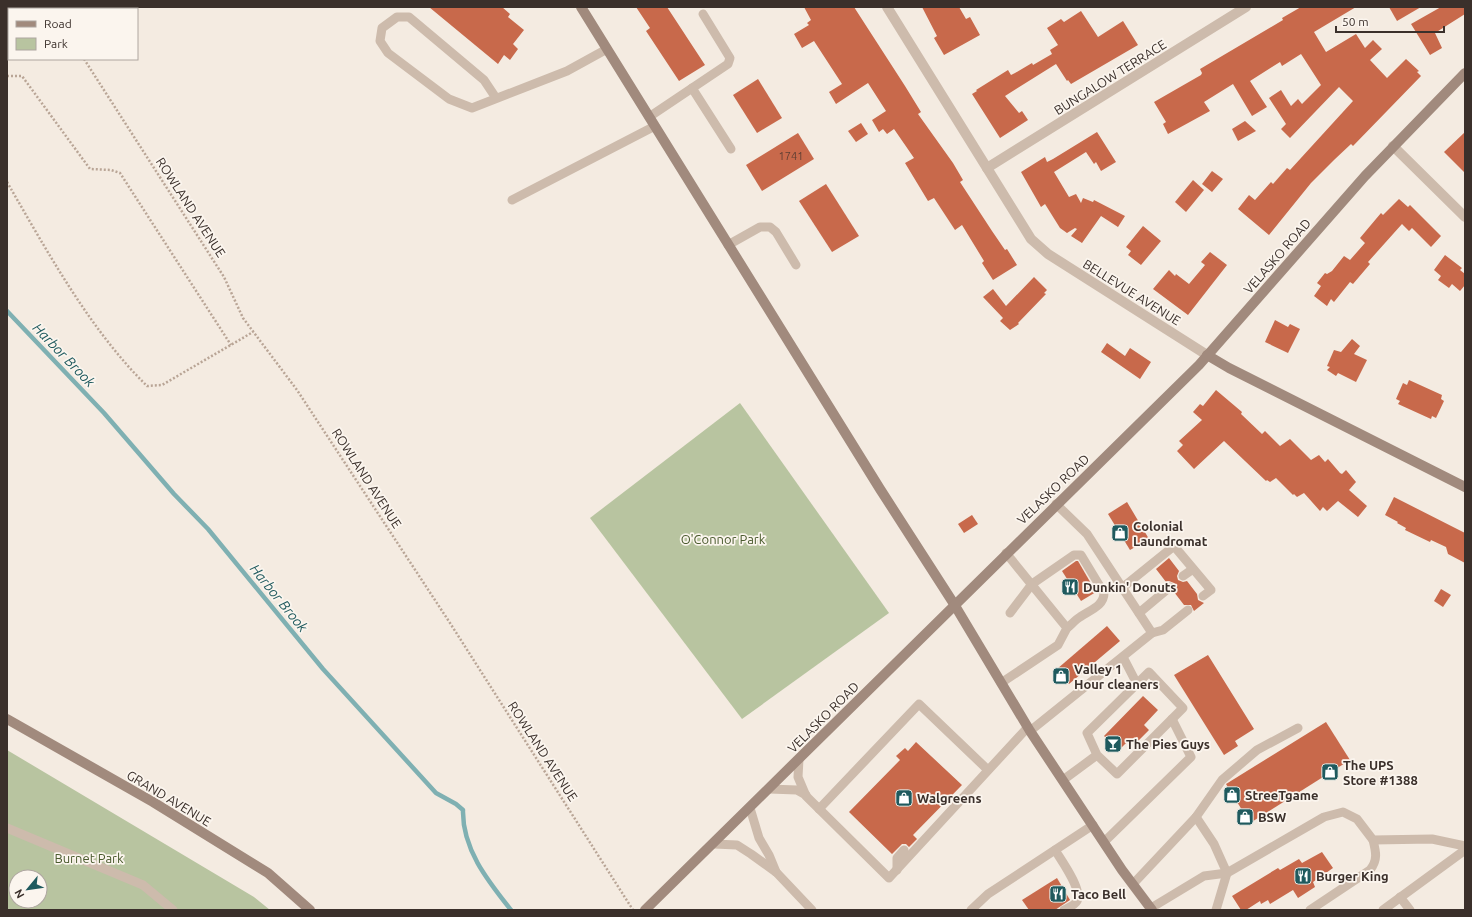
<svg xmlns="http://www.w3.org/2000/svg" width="1472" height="917" font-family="Ubuntu,sans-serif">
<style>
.green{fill:#b8c4a0;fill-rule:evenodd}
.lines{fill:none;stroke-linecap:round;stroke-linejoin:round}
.stream{stroke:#7fb0b2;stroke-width:4.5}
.building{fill:#c8694b}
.path{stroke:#b9a596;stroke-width:2.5;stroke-dasharray:2 2;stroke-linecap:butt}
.lane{stroke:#cdbbac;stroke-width:9}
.street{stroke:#cdbbac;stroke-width:10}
.secondary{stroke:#a18a7d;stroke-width:10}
.labels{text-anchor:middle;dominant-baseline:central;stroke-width:3.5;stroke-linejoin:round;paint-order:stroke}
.number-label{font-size:11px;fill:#5e3e33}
.street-label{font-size:13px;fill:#3b302b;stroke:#fbf5ee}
.poi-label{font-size:13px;font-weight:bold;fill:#3b302b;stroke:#fbf5ee;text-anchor:start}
.park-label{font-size:13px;fill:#4a5a2e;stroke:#fbf5ee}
.water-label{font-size:14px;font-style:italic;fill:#1f5a5e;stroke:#fbf5ee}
</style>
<rect width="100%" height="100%" fill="#f4ebe1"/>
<g class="green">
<polygon points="740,403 889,613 742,719 590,518"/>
<path d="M7,750L254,897L270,910H7ZM16,877H40V901H16Z"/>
</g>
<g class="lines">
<path class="stream" d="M7,311L104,413L174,494L208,529L323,669L436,793L456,804L463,810C462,849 488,881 511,910"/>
</g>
<g class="building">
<polygon points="429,7 502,7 510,14 508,17 524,30 513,44 518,49 510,60 504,55 498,64"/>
<polygon points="636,7 667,7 705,65 679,81 646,31 650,28"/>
<polygon points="804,7 854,7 905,86 921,112 918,114 953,163 963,180 960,182 992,231 1005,250 1007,249 1017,265 993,280 982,263 984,261 962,225 955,230 934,198 928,201 905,163 914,158 894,129 887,134 883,129 879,132 872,120 886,111 868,83 836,104 829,92 842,84 814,41 802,48 794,34 809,25 807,23 811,20"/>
<polygon points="922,7 959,7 966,19 970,17 980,35 944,55 934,38 937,36"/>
<polygon points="1301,7 1356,7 1314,32 1326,52 1356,34 1365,48 1373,40 1382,49 1370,60 1387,78 1406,59 1419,71 1417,72 1421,76 1353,146 1351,144 1334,160 1311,183 1269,235 1238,209 1249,195 1255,200 1271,182 1273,184 1287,168 1290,170 1353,101 1339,87 1290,138 1281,129 1286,124 1269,98 1281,90 1291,106 1298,99 1302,104 1321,85 1301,54 1282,66 1280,62 1250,81 1267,107 1252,116 1233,84 1204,102 1210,111 1168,134 1163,124 1166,122 1154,102 1201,75 1202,73 1200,69 1283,20 1282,18"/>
<polygon points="1389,7 1421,7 1397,21"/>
<polygon points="1441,7 1465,7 1465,14 1435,33 1442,48 1430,55 1411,24"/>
<polygon points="1081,11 1098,37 1123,21 1138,45 1071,84 1068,80 1067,81 1056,64 1005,96 1019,113 1022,111 1028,120 1000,138 972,94 977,91 976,90 1008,70 1011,75 1015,73 1032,63 1033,65 1052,54 1050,50 1058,45 1047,28 1061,19 1064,22"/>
<polygon points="758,79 782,118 757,133 733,95"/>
<polygon points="1245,121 1256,131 1238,141 1232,129"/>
<polygon points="861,123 868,134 856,142 848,131"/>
<polygon points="1097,132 1116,162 1101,171 1096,162 1094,164 1086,152 1054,172 1069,197 1076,194 1081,203 1083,198 1093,202 1094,200 1125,216 1118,227 1101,216 1082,243 1071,236 1077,229 1075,228 1067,233 1060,228 1045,204 1041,207 1021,172 1045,157 1047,162 1053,159"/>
<polygon points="1465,132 1465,173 1444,152"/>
<polygon points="798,133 814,159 762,191 746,165"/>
<polygon points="1212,171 1223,179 1212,192 1202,184"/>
<polygon points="1193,180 1204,190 1186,212 1175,202"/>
<polygon points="826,184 859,236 832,252 799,201"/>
<polygon points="1399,199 1408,207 1410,205 1441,236 1431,247 1412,228 1409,231 1402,224 1368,262 1370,264 1353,284 1350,282 1334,302 1331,299 1327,306 1314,296 1321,286 1317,283 1325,273 1327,274 1332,271 1344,256 1350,260 1365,243 1360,238 1381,213 1383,215"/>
<polygon points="1143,226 1161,241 1141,265 1128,255 1131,251 1126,247"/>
<polygon points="1210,252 1227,265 1188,315 1153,289 1169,270 1175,276 1176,274 1189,284 1205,265 1201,262"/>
<polygon points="1445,255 1462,268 1460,270 1465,274 1465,285 1460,291 1452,284 1449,288 1438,280 1441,276 1434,270"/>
<polygon points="1034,277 1047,290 1044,293 1046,294 1018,323 1019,324 1010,330 1000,321 1003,318 983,297 993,289 1006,306"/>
<polygon points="1275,320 1288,327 1290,324 1300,329 1288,353 1265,342"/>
<polygon points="1352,339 1360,346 1354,354 1367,360 1356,382 1338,373 1336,376 1327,370 1330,367 1327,366 1334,350 1341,352"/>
<polygon points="1107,343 1125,356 1130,348 1151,362 1140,379 1101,352"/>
<polygon points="1409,380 1442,395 1441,399 1444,401 1436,418 1432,416 1431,419 1398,404 1400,401 1396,399 1403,383 1407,385"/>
<polygon points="1216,390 1242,412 1241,414 1262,434 1265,431 1280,446 1290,439 1311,460 1319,455 1325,462 1328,459 1340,473 1342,474 1346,470 1356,482 1349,490 1367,506 1358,517 1338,501 1327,511 1323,507 1320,511 1304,493 1297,497 1294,494 1293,495 1276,478 1270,482 1267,480 1266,481 1224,441 1194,469 1177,451 1183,445 1179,441 1202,420 1193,412 1200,404 1203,406"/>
<polygon points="1394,497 1465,533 1465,563 1448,554 1446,547 1431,540 1430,542 1405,530 1406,528 1397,523 1398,522 1385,515"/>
<polygon points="1127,502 1149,539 1130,550 1108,514"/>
<polygon points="972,515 978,524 964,533 958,524"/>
<polygon points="1169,558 1179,571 1177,576 1178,580 1183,582 1187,581 1197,594 1198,600 1204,603 1194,611 1191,605 1184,605 1174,592 1176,586 1174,583 1169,581 1166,582 1156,569"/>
<polygon points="1076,561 1078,561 1096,592 1081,601 1062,571"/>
<polygon points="1441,589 1451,595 1443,607 1434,601"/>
<polygon points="1107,626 1120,641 1069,684 1057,669"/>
<polygon points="1208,655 1254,729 1235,741 1238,746 1224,755 1174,675"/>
<polygon points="1143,696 1158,710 1144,725 1149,730 1135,744 1130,739 1119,750 1104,736"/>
<polygon points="1326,722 1350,760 1250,823 1226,784"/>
<polygon points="916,742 962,785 913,835 917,839 909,847 906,844 902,844 892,854 849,812 900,760 896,756 905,748 908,751"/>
<polygon points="1322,852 1333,868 1313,882 1315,887 1298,898 1293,890 1270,904 1268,900 1261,904 1260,901 1246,910 1241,910 1232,896 1278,868 1280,870 1299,859 1302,863"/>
<polygon points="1057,878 1070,900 1055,910 1029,910 1022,900"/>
</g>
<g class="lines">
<g class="path">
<polyline points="51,7 52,9"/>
<polyline points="84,59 224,277 243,318 297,390 450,623 633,910"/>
<polyline points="7,76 22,76 90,169 111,170 120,173 231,345"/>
<path d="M7,182C47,251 90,330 147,386L162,385L253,332"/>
</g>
<g class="lane">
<polyline points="692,88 731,149"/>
<polyline points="496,98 484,80 409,17 397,17 382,28 380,41 388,53 449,99 472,108 567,71 607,49"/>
<polyline points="649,117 728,64 730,58 703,14"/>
<polyline points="512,200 655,126"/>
<polyline points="728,245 760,227 770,227 776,232 796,265"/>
<polyline points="1183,576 1193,569"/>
<polyline points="1122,588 1174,546 1211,590 1203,596"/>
<path d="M1010,613L1032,584L1074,555H1081L1104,593C1104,606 1090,610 1080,617C1075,620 1071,625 1067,628"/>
<polyline points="1139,613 1170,587"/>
<polyline points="1152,633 1163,630 1188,610"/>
<polyline points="1123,657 1137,684"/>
<polyline points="1001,683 1058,645 1067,628 1006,553"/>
<polyline points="1030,731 1152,633 1087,534 1056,504"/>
<polyline points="799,759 798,777 806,796 889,878 1028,727"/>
<polyline points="1063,780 1097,755 1117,774 1183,708 1149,672 1087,733 1097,755"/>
<polyline points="769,789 797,790 806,795"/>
<polyline points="750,808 759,838 769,855 776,872"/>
<polyline points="819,809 919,704 988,770"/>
<polyline points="1196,817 1214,844 1227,873 1216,910"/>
<polyline points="7,828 143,885 173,910"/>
<polyline points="1104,842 1191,757 1172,719"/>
<polyline points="714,844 737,845 751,854 776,872 812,910"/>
<path d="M1055,850C1061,860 1083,890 1077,901C1075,905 1068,908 1064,910"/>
<polyline points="897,870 897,858 904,850"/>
<polyline points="1133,884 1196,817 1222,780 1257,750 1298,728"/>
<polyline points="1400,897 1410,910"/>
<polyline points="1151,908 1204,876 1227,873 1324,817 1343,812 1357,819 1373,840 1432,839 1465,846"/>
<polyline points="971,910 988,894 1093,825"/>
<path d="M1310,910L1370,870C1378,860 1376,852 1373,840"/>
<polyline points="1383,910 1465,850"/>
</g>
<g class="street">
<polyline points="887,7 1031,239 1048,254 1207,355"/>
<polyline points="1393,146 1465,217"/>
<polyline points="987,168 1246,7"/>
</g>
<g class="secondary">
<polyline points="581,7 880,489 954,604 1030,731 1122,870 1152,910"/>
<polyline points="1207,355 1229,368 1465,487"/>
<polyline points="7,719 153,802 268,873 310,910"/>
<polyline points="645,910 1199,365 1365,176 1465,73"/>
</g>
</g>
<defs>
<symbol id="shop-square" viewBox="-11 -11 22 22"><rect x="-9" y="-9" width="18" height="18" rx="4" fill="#1f5a5e" stroke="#fbf5ee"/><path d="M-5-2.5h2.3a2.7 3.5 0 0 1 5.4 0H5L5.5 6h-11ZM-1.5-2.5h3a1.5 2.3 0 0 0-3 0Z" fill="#fff"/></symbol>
<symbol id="restaurant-square" viewBox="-11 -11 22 22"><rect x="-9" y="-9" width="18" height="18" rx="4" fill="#1f5a5e" stroke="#fbf5ee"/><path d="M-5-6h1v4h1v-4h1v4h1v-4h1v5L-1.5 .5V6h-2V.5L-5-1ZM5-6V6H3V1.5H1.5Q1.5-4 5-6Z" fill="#fff"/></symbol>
<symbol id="bar-square" viewBox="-11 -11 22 22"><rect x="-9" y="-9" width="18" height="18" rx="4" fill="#1f5a5e" stroke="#fbf5ee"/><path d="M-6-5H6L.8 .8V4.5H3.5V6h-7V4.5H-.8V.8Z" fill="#fff"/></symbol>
</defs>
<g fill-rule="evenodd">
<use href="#shop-square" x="1110" y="523" width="20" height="20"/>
<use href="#restaurant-square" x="1060" y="577" width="20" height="20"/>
<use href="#shop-square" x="1051" y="666" width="20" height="20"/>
<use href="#bar-square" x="1103" y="734" width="20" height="20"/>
<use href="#shop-square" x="1320" y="762" width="20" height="20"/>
<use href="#shop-square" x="1222" y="785" width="20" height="20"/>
<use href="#shop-square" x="894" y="788" width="20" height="20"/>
<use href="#shop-square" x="1235" y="807" width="20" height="20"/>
<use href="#restaurant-square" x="1293" y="866" width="20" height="20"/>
<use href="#restaurant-square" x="1048" y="884" width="20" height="20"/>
</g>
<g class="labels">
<g class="number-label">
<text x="791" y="156">1741</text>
</g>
<g class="street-label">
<text transform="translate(1110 77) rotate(-32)">BUNGALOW TERRACE</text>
<text transform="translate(191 207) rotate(57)">ROWLAND AVENUE</text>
<text transform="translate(1277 256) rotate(-49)">VELASKO ROAD</text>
<text transform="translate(1132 292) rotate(32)">BELLEVUE AVENUE</text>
<text transform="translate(367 478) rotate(57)">ROWLAND AVENUE</text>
<text transform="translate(1053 489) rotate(-44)">VELASKO ROAD</text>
<text transform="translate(823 717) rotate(-45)">VELASKO ROAD</text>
<text transform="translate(543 751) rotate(57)">ROWLAND AVENUE</text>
<text transform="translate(169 798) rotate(31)">GRAND AVENUE</text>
</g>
<g class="poi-label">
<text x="1133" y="526">Colonial<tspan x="1133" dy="15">Laundromat</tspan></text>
<text x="1083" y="587">Dunkin' Donuts</text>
<text x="1074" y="669">Valley 1<tspan x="1074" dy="15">Hour cleaners</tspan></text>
<text x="1126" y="744">The Pies Guys</text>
<text x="1343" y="765">The UPS<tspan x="1343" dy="15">Store #1388</tspan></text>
<text x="1245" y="795">StreeTgame</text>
<text x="917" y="798">Walgreens</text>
<text x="1258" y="817">BSW</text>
<text x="1316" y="876">Burger King</text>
<text x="1071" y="894">Taco Bell</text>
</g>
<g class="park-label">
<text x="723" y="539">O'Connor Park</text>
<text x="89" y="858">Burnet Park</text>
</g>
<g class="water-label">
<text transform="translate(64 355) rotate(46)">Harbor Brook</text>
<text transform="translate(279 598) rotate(51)">Harbor Brook</text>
</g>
</g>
<rect width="1472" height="917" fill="none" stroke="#3b302b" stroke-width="16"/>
<rect x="8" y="8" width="130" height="52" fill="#fbf5ee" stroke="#aea6a0"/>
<rect x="16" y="21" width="20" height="6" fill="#a18a7d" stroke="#aea6a0"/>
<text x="44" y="28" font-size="12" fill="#3b302b">Road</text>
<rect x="16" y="38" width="20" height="12" fill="#b8c4a0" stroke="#aea6a0"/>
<text x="44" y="48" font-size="12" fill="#3b302b">Park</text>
<g transform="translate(28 889) rotate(241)"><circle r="19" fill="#fbf5ee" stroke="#aea6a0"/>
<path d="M0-3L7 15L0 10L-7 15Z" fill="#1f5a5e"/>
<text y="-6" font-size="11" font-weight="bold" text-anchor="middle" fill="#3b302b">N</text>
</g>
<path d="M1336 26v6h108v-6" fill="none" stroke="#3b302b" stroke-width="2"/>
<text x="1342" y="26" font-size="12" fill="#3b302b" stroke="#fbf5ee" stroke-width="3" paint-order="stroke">50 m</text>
</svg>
